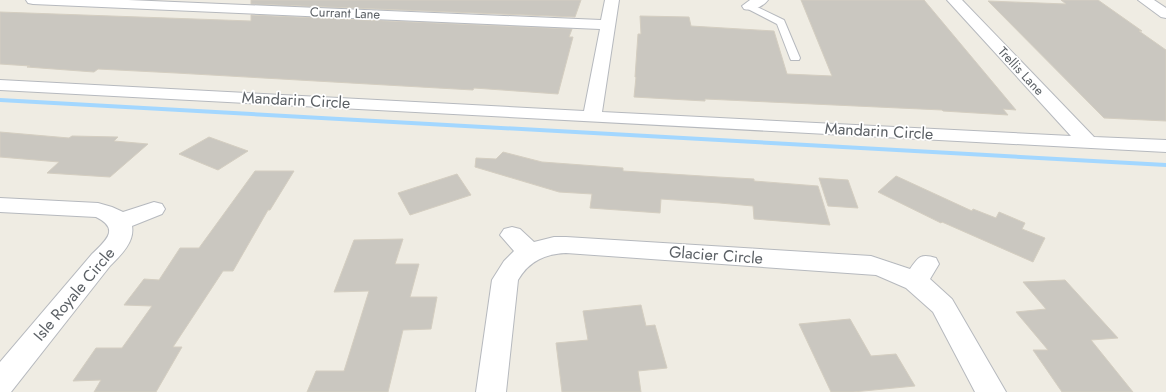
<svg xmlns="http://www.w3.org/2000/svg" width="1166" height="392" font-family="Jost,sans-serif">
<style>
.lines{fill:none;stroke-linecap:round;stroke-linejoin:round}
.stream{fill:#a3d7ff;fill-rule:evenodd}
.building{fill:#cac7c0;stroke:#d4cec1}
.lane-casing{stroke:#b6b9be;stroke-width:2}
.street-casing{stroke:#b6b9be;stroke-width:2}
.lane{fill:#fff;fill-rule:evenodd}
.street{fill:#fff;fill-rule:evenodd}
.labels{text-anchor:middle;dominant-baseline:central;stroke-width:3.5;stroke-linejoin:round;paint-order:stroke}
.far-street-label{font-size:13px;fill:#5b6065;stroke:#fff}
.street-label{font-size:16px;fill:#5b6065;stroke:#fff}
</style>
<rect width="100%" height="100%" fill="#efece3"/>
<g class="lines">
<polygon class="stream" points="0,98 1166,163 1166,167 0,102"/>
</g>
<g class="building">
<polygon points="251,0 581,0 575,17 251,4"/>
<polygon points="801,0 924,0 1016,110 1003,109 1008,115 943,111 942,110 705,99 705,101 634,97 636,77 635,77 638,34 641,34 640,16 689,17 691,26 774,31 787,74 832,76"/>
<polygon points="1061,0 1098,0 1142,31 1139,31 1166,50 1166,121 1104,118 988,1 1066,4"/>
<polygon points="0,12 251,21 251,15 572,29 569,37 573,37 558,94 474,88 473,90 176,73 98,69 94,72 27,67 30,66 0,64"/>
<polygon points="0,132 69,138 72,136 118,137 114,141 148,144 110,177 47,173 59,162 0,157"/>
<polygon points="209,137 248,151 218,170 179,154"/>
<polygon points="503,152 542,162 623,168 623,171 718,177 754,179 754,181 818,186 830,225 754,219 753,206 720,203 661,199 660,213 590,208 592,194 559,192 475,167 476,158 496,159"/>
<polygon points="255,171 294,171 270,210 268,210 233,271 223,271 173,347 182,347 156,392 94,392 101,380 73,381 96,348 122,348 152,306 124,305 144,279 159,280 180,248 199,248"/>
<polygon points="457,174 471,195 410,215 398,193"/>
<polygon points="896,176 972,211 973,209 996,218 999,212 1025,223 1022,229 1045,238 1033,262 942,222 941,223 878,192"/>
<polygon points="819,178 848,180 858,208 828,206"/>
<polygon points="403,239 395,264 419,264 410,297 437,297 431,329 403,330 388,392 307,392 316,371 344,371 369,291 334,292 354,240"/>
<polygon points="1065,280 1118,338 1091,340 1133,392 1062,392 1033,350 1048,350 1016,312 1046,309 1023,282"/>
<polygon points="641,305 646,326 655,325 667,368 638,371 641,392 562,392 556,343 588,340 583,311"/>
<polygon points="850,319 871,356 896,354 915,386 853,392 831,392 799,324"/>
</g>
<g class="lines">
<defs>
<polygon id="lane" points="749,3 784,20 800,58 799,60 791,60 790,58 777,24 746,8 745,6 746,4"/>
<g id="street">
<polygon points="26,0 128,0 601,20 605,0 619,0 602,112 1071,136 947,0 962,0 1094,137 1166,140 1166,152 0,90 0,80 584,111 600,29 33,4 28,3"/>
<path d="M750,0H768C763,7 752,11 744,9L742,6Z"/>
<polygon points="1138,0 1154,0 1166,8 1166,18 1161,17"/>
<path d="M0,198L98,203L112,207L123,212L154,202L162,204L165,209L162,214L132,226C135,242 120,256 110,266L11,392H0V362L92,254C105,241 121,229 96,217L0,212Z"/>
<path d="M512,227L520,229L534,242L554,237H566L871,256L910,269C918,257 921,253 936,258L939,264L930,279L952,299L1006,392H975L933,312L906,288L876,275L566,253C545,254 529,261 518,280L506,392H476L492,280L504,261L514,251L500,235L504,229Z"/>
</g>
</defs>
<use href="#lane" class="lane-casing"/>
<use href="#street" class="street-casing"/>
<use href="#lane" class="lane"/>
<use href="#street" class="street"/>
</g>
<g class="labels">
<g class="far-street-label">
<text transform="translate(345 13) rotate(2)">Currant Lane</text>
<text transform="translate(1021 71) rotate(47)">Trellis Lane</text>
</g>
<g class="street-label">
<text transform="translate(296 100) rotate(3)">Mandarin Circle</text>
<text transform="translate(879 131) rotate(3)">Mandarin Circle</text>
<text transform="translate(716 255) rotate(4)">Glacier Circle</text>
<text transform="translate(74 294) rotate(-50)">Isle Royale Circle</text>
</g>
</g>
</svg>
